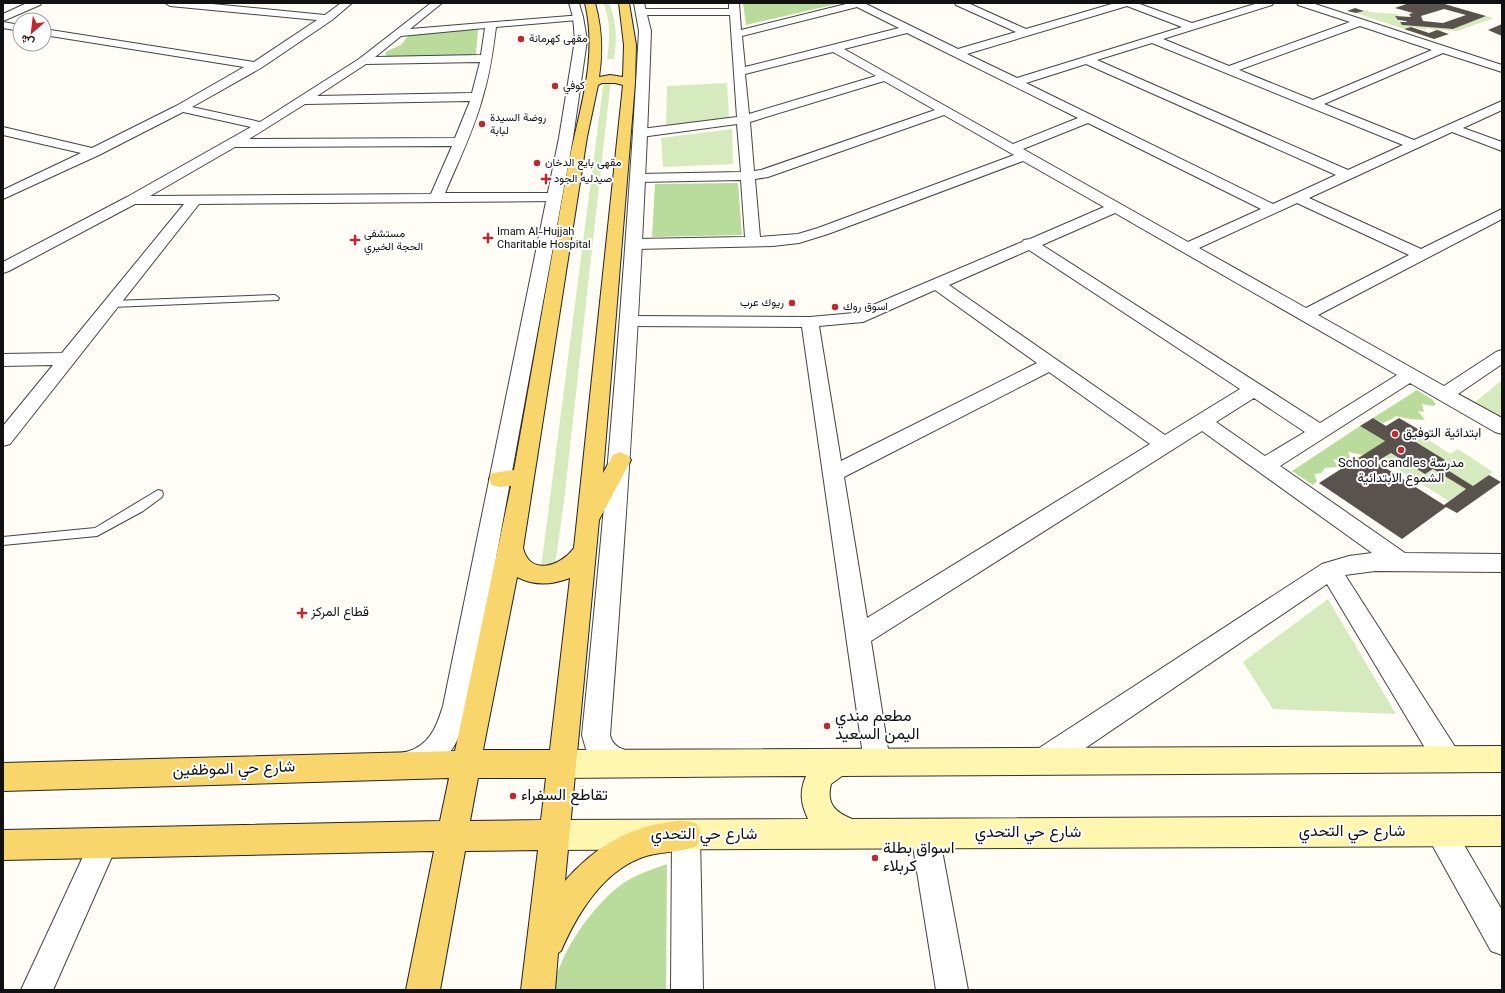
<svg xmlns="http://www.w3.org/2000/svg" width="1505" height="993" font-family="Georgia,Vazirmatn,serif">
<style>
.green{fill:#d5ebbd}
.forest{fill:#b9dc9c}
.building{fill:#5a524d;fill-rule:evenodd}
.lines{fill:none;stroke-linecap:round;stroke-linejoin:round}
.service-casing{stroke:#444;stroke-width:2}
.minor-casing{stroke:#444;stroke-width:2}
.tertiary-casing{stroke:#444;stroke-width:2}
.secondary-casing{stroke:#333;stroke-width:2}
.primary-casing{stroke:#222;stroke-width:2}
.service{fill:#fff;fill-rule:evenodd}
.minor{fill:#fff;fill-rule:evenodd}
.tertiary{fill:#fff;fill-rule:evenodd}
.secondary{fill:#fff6b0;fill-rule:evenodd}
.primary{fill:#f9d66b;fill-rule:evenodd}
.poi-dot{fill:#c4262e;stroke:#fff;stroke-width:1.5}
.labels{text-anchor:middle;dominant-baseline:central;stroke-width:4;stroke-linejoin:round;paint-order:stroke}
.far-poi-label{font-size:11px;fill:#111;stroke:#fff;text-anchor:start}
.poi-label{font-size:13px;fill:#111;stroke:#fff;text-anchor:start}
.near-poi-label{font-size:16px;fill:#111;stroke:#fff;text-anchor:start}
.near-street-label{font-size:16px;fill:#111;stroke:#fff}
</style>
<rect width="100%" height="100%" fill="#fffdf5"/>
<g class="green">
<path d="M603,3H609C617,20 617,41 614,59H607C610,41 611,20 603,3Z"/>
<path d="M1367,10L1369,12L1397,14L1399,16H1395L1402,25L1453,29L1486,16L1494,18L1457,31L1441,30L1442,32C1436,30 1432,29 1426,28L1427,30L1411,27L1404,29L1356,13Z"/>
<polygon points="604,79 611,79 564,501 555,565 541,568"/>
<polygon points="727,83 729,118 666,126 667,86"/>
<polygon points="732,129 733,164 663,167 661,138"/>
<polygon points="1502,380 1502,417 1475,402"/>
<polygon points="1420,434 1450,454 1458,449 1493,472 1473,486 1438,464 1444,460 1411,439"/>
<polygon points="1391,453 1425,474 1433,469 1466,489 1449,501 1381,459"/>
<polygon points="1328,599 1396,714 1273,709 1243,662"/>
</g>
<g class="forest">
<polygon points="743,3 841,3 746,25"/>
<polygon points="478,29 476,55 388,57 385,54 387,51 401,45 409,35"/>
<polygon points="738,183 742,235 652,237 655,184"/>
<polygon points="1417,390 1433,400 1436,404 1433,406 1422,404 1424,412 1418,411 1425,420 1410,419 1395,416 1394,418 1383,423 1373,418"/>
<polygon points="1360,426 1385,441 1364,455 1348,452 1350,457 1345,462 1333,459 1338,467 1325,468 1322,472 1322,473 1314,474 1317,481 1313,485 1292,471"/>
<path d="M667,864L666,990H553C559,953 592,906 622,884C635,875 652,869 667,864Z"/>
</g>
<g class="building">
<path d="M1409,3H1441L1486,16L1453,29L1402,25L1400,22H1407L1406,21L1398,20L1395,16L1411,17L1409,14L1413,13L1395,8ZM1444,9L1466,15L1443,23L1423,21L1421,16Z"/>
<polygon points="1355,8 1364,11 1356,13 1347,11"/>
<polygon points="1502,24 1502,36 1488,30"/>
<polygon points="1411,27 1429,33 1437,30 1449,34 1434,39 1404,29"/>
<path d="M1373,418L1386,426L1399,418L1423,432L1411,439L1445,460L1438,464L1473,486L1489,475L1501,482L1457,513L1446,507L1402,539L1319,483L1385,441L1360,426ZM1391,453L1425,474L1433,469L1466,489L1444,505L1376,462Z"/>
</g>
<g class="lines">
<defs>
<g id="service">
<polygon points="275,295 279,298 278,300 112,307 108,304 112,301"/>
<polygon points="158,490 162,491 163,494 162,497 143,511 97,536 3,545 3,537 95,528"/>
</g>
<g id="minor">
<path d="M165,3H202L325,15L341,3H352L332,20L261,68L192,107L260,122L359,59L431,3H442L410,29L582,15L583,17L582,19L578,20L496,27C493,51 490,73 483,96C474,130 458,162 445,193H555L560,194L562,197L560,200L555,201L199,204L10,444L3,446V426L53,365L3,366V354L62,353L184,204H135L9,271L3,273V262L127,197L251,127L183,112L99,155L3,199V190L81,153L3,135V127L92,148L176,106L244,67L44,35V29L254,62L317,20L170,6ZM485,28L481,55L375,57L401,36ZM480,62L472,93L317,96L366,64ZM470,101L455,138L249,139L305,104ZM452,146L431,194L150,196L235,147Z"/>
<path d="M729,3H739L741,30L850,3H864L958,49L1016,32L956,5L955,3H968L1026,29L1115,3H1137L1192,23L1258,3H1273L1272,5L1163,39L1229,66L1350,22L1298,5L1297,3H1312L1502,65V72L1443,53L1324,104L1414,140L1502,101V110L1463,128L1502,142V151L1452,132L1309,198L1421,249L1502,209V219L1318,315L1444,386L1496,352L1502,350V364L1458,394L1502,418V434L1495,432L1410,383L1280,466L1405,553L1502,554V572L1375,571L1345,575L1457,750L1460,759L1457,768L1447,772L1437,768L1327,584L1053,770L1043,774L1033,770L1030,761L1033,752L1322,564L1349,556L1372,553L1202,431L871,641L890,762L887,771L877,775L867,771L864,762L802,327L630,326L624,325L621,321L624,317L630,316L810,317L854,313L1022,242L1024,240L1030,239L1104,207L1023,161L828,234L799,243L773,246L635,249L630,247L627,244L630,241L635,239L745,237L741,180L639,182L634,181L632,178L634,175L639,174L741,172L737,124L641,137L636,136L635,133L636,130L641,129L737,117L730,15H642L637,12L642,9H729ZM1127,6L1182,27L1017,78L967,54ZM857,7L899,28L745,67L742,36ZM1360,26L1432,50L1313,100L1239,70ZM907,33L1078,118L1013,144L844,49ZM1152,43L1403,145L1348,170L1097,60ZM833,52L876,76L749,114L745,74ZM1086,64L1336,175L1273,204L1026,83ZM884,81L935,110L761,170L754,171L750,122ZM944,115L1014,155L818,228L798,234L760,237L755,179L768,177ZM1088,123L1261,209L1188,242L1023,149ZM1297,203L1409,255L1306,308L1199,248ZM1115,213L1397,375L1320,423L1042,245ZM1029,250L1240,389L1165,435L949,285ZM935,290L1037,363L841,461L819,326L863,322ZM1049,372L1150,444L867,618L844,477ZM1254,398L1305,432L1265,456L1216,422Z"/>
<polygon points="3,22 20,25 20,31 3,28"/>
<polygon points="1440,817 1450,821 1502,910 1502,955 1491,951 1430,841 1426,831 1430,821"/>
<polygon points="925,820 935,824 939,834 968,990 936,990 911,834 915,824"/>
<polygon points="686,821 696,825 700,835 703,990 671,990 672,835 676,825"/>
<polygon points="104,829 114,833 118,843 53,990 21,990 94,833"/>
</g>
<g id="tertiary">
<polygon points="27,3 41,3 40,5 3,21 3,14"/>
<path d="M569,3H579L583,17L587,40L573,138L469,706C462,733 452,762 424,773C414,777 408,778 398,774L394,764L398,754C404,752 411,751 416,748C432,740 438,722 443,706L559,138L575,40L573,17Z"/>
<path d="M634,3H644L651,31C643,266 628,501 610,735C613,748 623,749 635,753L639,763L635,773L625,776C595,768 590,766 582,735C606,501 626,266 639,31Z"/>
</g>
<path id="secondary" d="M1502,746V772L842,776L831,784C826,804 835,812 852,819L1502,816V846L554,850L543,846L539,835L543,824L554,820L808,819C801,804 799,792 806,776L561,778L551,774L547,764L551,754L561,750Z"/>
<path id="primary" d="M585,3H595C602,28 603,51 599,77L610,75L623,77L624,45L619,3H629L636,45L635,83L603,473L613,455L620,452L627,455L631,460L599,520L565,881C591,851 624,829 664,823C677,821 684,819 697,824L701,835L697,846C679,853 661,851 643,857C603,871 577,914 561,951L558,953L555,990H521L538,850L465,851L440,990H406L434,851L3,860V830L440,821L449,778L3,791V763L455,751L511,486L500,487L492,485L489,479L492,473L514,470C532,371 549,271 567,172C577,115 599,61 585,3ZM602,83H615L623,85L574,548C560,567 530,576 523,548L587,137L598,85ZM517,577C535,586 551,585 570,578L550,750H483ZM478,778H546L541,820L470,821Z"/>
</defs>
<use href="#service" class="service-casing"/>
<use href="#minor" class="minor-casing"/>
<use href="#tertiary" class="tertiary-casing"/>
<use href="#secondary" class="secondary-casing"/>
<use href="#primary" class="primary-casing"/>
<use href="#service" class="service"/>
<use href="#minor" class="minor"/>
<use href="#tertiary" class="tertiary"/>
<use href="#secondary" class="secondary"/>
<use href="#primary" class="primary"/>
</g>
<g class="poi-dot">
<circle cx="521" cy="39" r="4"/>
<circle cx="555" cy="86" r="4"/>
<circle cx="482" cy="124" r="4"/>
<circle cx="537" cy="163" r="4"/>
<path d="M544 173h4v4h4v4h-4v4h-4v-4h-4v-4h4z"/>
<path d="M486 232h4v4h4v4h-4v4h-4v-4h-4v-4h4z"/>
<path d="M353 234h4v4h4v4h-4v4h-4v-4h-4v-4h4z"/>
<circle cx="792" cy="303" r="4"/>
<circle cx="835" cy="307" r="4"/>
<circle cx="1395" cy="434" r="4"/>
<circle cx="1401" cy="450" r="4"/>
<path d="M300 607h4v4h4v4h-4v4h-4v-4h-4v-4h4z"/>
<circle cx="827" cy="726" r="4"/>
<circle cx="513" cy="796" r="4"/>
<circle cx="875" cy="858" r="4"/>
</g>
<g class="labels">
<g class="far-poi-label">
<text x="529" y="39">مقهى كهرمانة</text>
<text x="563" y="86">كوفي</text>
<text x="490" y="118">روضة السيدة<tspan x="490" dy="13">لبابة</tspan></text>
<text x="545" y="163">مقهى بايع الدخان</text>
<text x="554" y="179">صيدليه الجود</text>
<text x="497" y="232">Imam Al-Hujjah<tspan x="497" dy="13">Charitable Hospital</tspan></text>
<text x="364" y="234">مستشفى<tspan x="364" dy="13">الحجة الخيري</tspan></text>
<text x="784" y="303" text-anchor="end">ريوك عرب</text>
<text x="843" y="307">اسوق روك</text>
</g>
<g class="poi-label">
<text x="1403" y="434">ابتدائية التوفيق</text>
<text x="1401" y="464" text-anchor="middle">School candles مدرسة<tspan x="1401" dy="15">الشموع الابتدائية</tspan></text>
<text x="311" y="613">قطاع المركز</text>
</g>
<g class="near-poi-label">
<text x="835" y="717">مطعم مندي<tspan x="835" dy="18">اليمن السعيد</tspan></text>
<text x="521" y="796">تقاطع السفراء</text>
<text x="883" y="849">اسواق بطلة<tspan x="883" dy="18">كربلاء</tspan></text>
</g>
<g class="near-street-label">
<text transform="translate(234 770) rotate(-2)">شارع حي الموظفين</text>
<text x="1352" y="832">شارع حي التحدي</text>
<text x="1028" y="833">شارع حي التحدي</text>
<text x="704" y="835">شارع حي التحدي</text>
</g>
</g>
<rect width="1505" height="993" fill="none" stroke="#111111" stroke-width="8"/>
<g transform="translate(32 32) rotate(208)"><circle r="19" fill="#ffffff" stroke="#a0a0a0"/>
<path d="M0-3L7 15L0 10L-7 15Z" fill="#c4262e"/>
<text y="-6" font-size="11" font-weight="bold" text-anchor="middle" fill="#111111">ش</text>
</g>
</svg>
